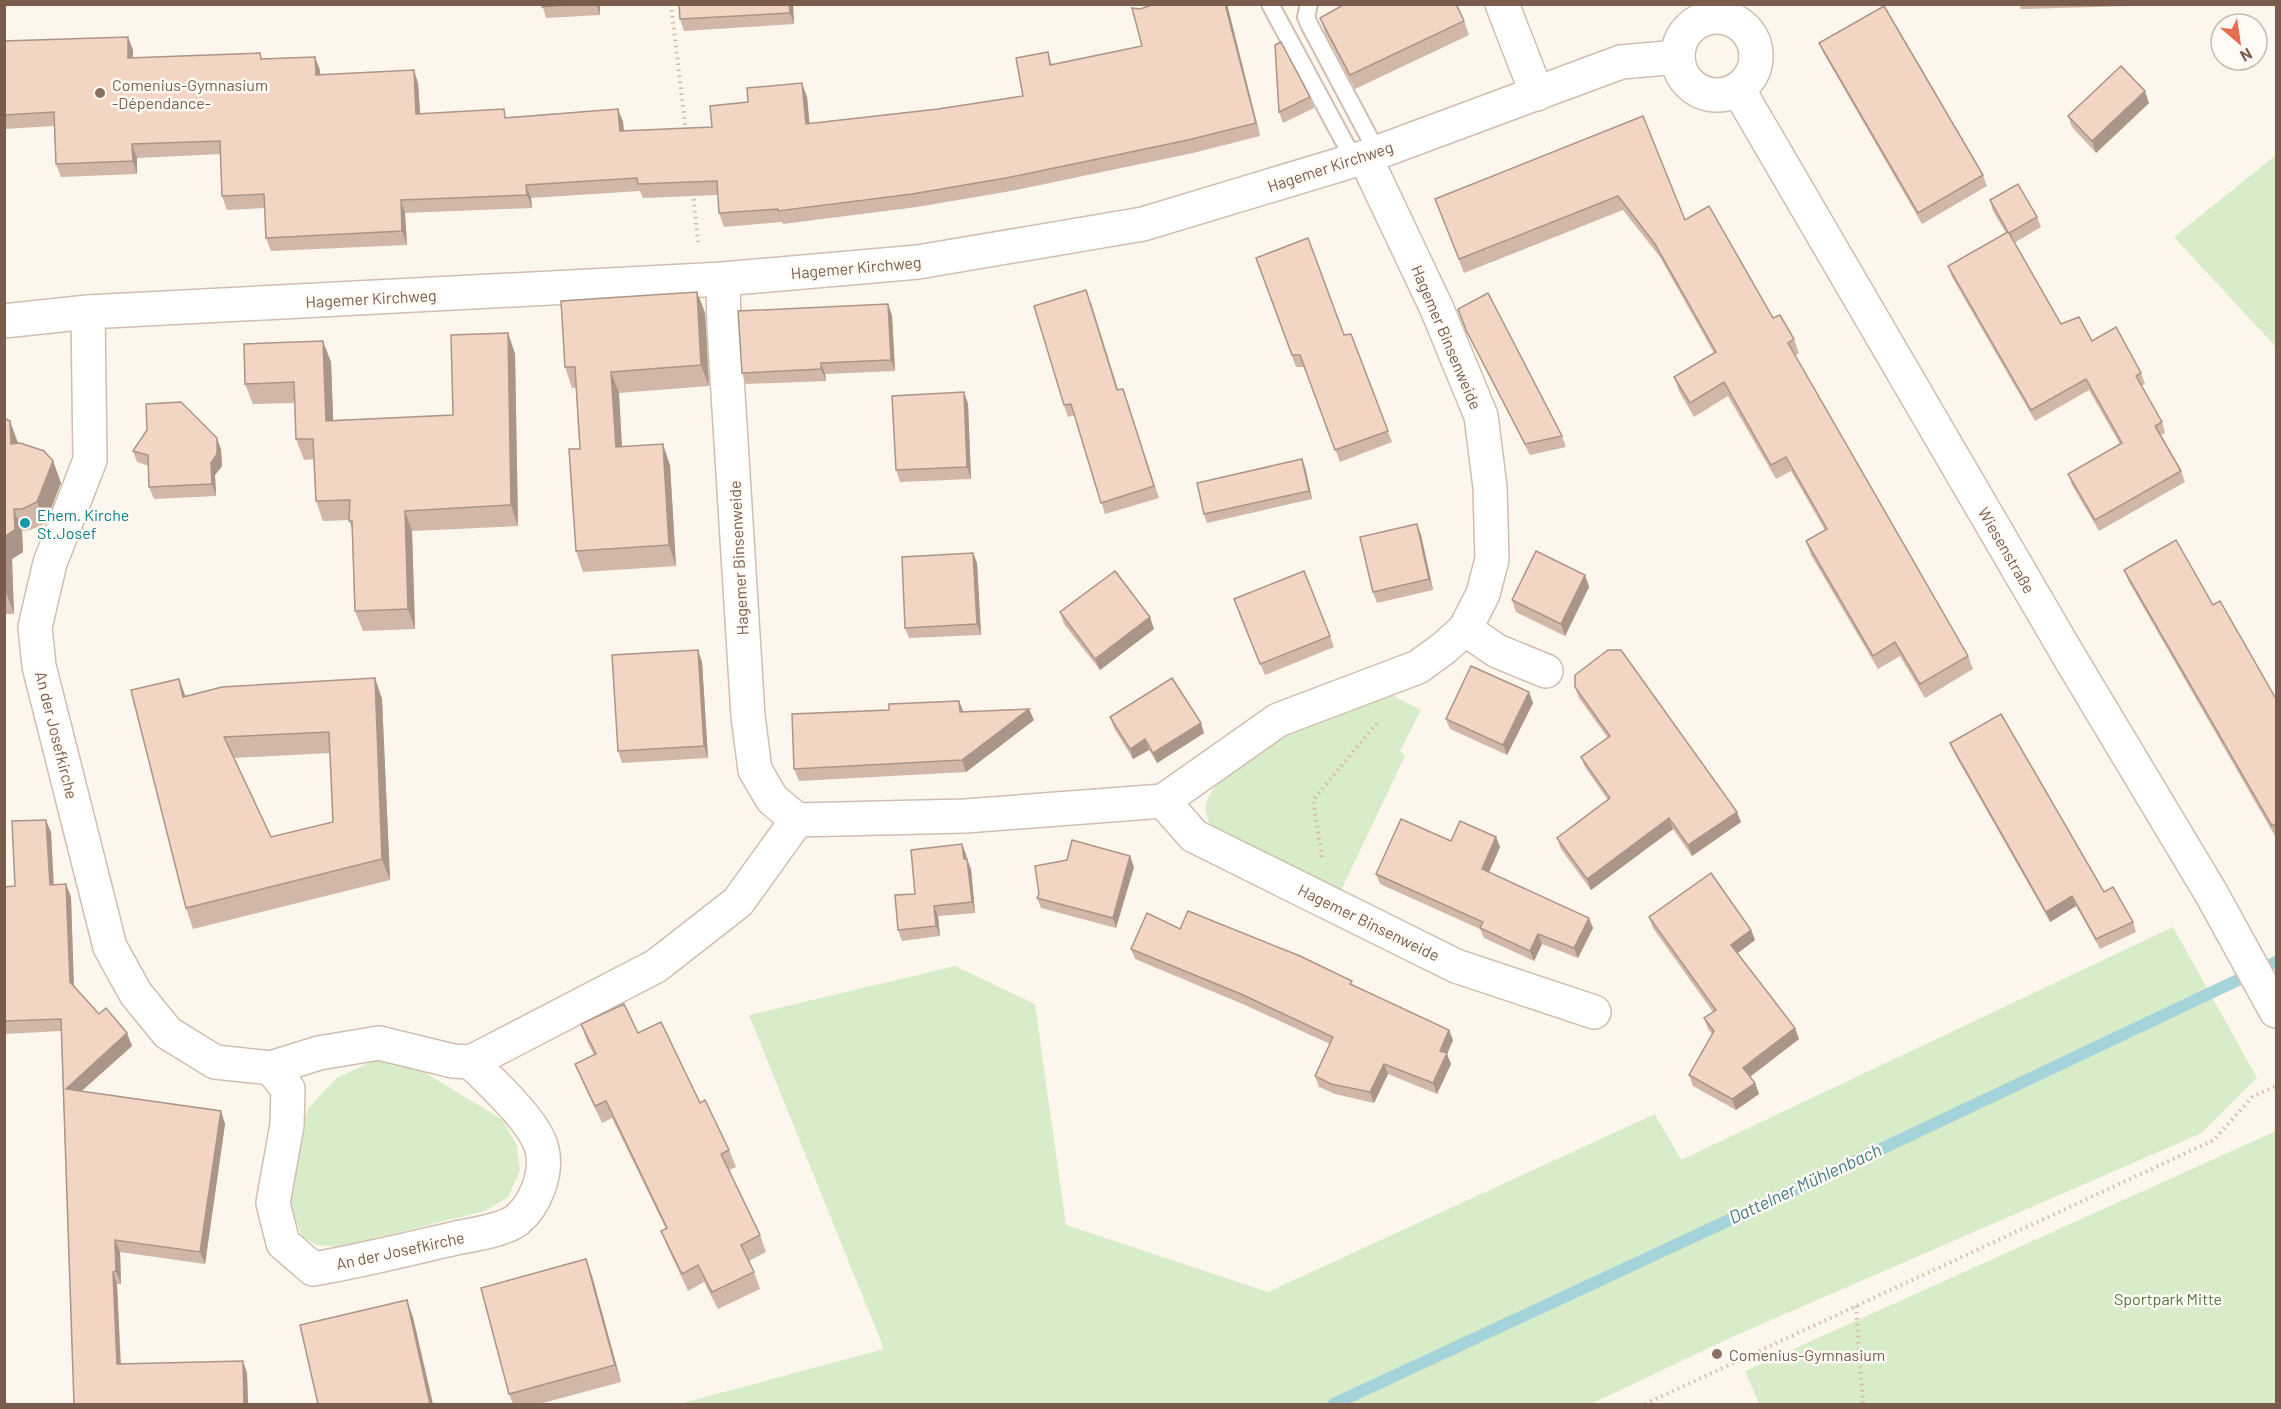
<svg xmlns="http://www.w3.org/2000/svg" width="2281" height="1409" font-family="Barlow,sans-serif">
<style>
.green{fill:#d8ecc9}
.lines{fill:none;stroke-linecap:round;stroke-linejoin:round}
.stream{stroke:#a5d3da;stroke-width:12}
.service-casing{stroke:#d1beb0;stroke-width:20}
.minor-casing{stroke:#d1beb0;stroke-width:36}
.path{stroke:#d9b8a5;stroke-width:4;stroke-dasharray:1.5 4.5;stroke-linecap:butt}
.service{stroke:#fff;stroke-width:16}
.minor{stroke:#fff;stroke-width:33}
.wall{fill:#d1b7a8;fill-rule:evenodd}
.shaded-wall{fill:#aa9588}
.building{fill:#f3d5c3;stroke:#aa9588;stroke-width:1.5;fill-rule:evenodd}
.education-dot{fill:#8d6e63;stroke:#fffaf3;stroke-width:2}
.culture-dot{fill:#0f9aa8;stroke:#fffaf3;stroke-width:2}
.labels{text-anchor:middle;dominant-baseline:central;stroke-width:5;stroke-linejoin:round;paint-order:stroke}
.education-label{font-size:16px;fill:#785e54;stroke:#fffaf3;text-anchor:start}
.street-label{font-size:16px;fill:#7a5c4d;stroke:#fffaf3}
.culture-label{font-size:16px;fill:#0d838f;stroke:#fffaf3;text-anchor:start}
.park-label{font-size:16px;fill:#537a41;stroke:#fffaf3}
.water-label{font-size:18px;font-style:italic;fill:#437c86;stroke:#fffaf3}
</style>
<rect width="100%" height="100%" fill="#fdf6ec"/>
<g class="green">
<polygon points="2276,155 2276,347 2174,237"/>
<path d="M1390,694L1421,710L1400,751L1405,756L1338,897L1215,835C1211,826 1204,815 1206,805C1212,773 1284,732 1312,720C1337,709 1365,703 1390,694Z"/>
<polygon points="2173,927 2257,1078 2202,1133 1732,1337 1591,1404 679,1404 884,1349 749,1015 955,966 1035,1004 1066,1225 1268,1292 1655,1114 1681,1160"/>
<polygon points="375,1060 409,1063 503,1120 517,1146 520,1171 508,1197 485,1211 339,1247 317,1245 302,1237 293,1213 289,1178 308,1108 337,1078"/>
<polygon points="2276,1131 2276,1404 1759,1404 1745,1371"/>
</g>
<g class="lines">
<polyline class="stream" points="1334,1404 1839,1169 2276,962"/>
<defs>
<g id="service">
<polyline points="1270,4 1354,160"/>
<polyline points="1309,4 1306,17 1309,24 1377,152"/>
</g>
<g id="minor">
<polyline points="1502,4 1537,94"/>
<circle cx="1717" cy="56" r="39"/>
<polyline points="1738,89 2070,658 2211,893 2276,1011"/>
<polyline points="723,279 724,328 748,716 755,770 772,799 797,820 965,816 1163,801 1278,720 1418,667 1444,648 1465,629 1483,594 1492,559 1490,487 1481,416 1437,309 1365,157"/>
<path d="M88,312L90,460L50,563L35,627L39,666L110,947L136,994L168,1033L215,1062L271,1068L288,1089L287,1125L273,1203L283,1243L313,1269C361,1261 408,1249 456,1238C472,1235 504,1230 517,1220C536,1204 549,1171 541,1146C533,1120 491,1082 471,1062L453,1061L379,1043L319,1053L271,1068"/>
<polyline points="4,321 88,312 723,279 918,262 1143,224 1365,157 1621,62 1678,57"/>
<polyline points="1465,629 1497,651 1546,671"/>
<polyline points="1163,801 1194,836 1456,966 1594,1012"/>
<polyline points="471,1062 656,966 738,902 797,820"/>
</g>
</defs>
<use href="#service" class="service-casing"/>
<use href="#minor" class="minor-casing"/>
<g class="path">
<polyline points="671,4 686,132"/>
<polyline points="693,193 698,242"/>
<polyline points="1322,857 1313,800 1377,723"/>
<polyline points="1856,1306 1863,1404"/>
<polyline points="1645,1404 2214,1140 2252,1097 2276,1086"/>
</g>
<use href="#service" class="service"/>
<use href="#minor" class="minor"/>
</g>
<g class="wall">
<polygon points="542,4 600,4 600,15 546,18"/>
<polygon points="679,4 793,4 794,24 684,31 680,19"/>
<polygon points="1155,4 1227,4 1260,136 1193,153 1011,191 917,207 783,224 782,222 724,227 719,213 718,195 643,198 640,191 531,198 532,208 405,213 407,245 271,251 266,238 265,208 227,210 222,196 221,154 137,158 137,174 61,177 56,164 54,126 4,129 4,41 133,50 133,58 263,59 320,70 320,75 418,83 420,114 507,117 618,109 623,122 624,131 712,127 807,97 809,123 938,109 1023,96 1048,52 1052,65 1142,46 1140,9"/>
<polygon points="2019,4 2131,4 2131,6 2021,9"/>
<polygon points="1320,18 1464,21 1469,35 1355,89 1325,32"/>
<polygon points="1819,43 1983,175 1987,186 1922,224 1824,54"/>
<polygon points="1310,97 1314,108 1283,123 1279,112"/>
<polygon points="2149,103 2096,153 2072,127 2068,116"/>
<polygon points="1643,116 1685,220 1773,318 1794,339 1799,353 1795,356 1968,656 1973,669 1925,698 1900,656 1878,669 1811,555 1806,541 1825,530 1791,471 1776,479 1728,396 1694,417 1679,391 1674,377 1714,353 1660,257 1623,210 1464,273 1435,199"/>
<polygon points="1990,200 2037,217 2041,227 2014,243 2061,324 2092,341 2141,373 2145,384 2141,386 2162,422 2165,433 2161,435 2181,471 2185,482 2099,531 2072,485 2068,474 2120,444 2089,390 2035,421 1952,277 1948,266 2006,233 1993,211"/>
<polygon points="1256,258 1344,335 1351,334 1392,442 1340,462 1304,367 1296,367"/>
<polygon points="697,292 705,313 709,386 619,393 622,446 670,465 676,566 583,572 576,551 580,449 576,388 572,388 565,367"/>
<polygon points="1091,302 1118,389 1127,400 1159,498 1105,514 1075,415 1068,417 1064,405"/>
<polygon points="888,304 892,316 895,371 825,374 826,381 746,384 742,373"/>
<polygon points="1458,309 1562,436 1566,447 1530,455 1471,341"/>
<polygon points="508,333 515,354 518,526 412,531 415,629 363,631 355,611 352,530 349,520 323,521 316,501 314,459 304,460 296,439 295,403 253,404 245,384 331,362 333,420 453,415"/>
<polygon points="964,392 968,404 971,479 900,482 896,470"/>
<polygon points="4,418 18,443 53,461 61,483 45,524 30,530 22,531 23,552 12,559 14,614 4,614"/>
<polygon points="221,449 222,466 215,475 216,496 154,499 149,487 149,466 137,462 133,451"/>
<polygon points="1305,467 1312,499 1207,523 1204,514"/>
<polygon points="1421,535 1433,590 1377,603 1373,592"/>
<polygon points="973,553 977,563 981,635 909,638 905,628"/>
<polygon points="2124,570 2213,605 2275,697 2277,696 2276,838 2129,582"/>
<polygon points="1585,575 1589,587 1565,636 1516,612 1512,600"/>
<polygon points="1238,611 1330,636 1334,647 1265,675"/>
<polygon points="1060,612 1154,629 1100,670 1064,624"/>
<polygon points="702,662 708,758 622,763 618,751"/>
<path d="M375,678L382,699L390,880L193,929L186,908V696ZM330,753L333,822L271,837L234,758Z"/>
<polygon points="1575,687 1741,822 1692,856 1673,829 1591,890 1561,849 1557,838 1608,800 1585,767 1581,757 1608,738 1579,698"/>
<polygon points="1529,692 1533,703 1507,755 1450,729 1446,719"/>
<polygon points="963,712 1034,720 966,772 799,781 794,769"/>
<polygon points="1110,717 1204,733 1157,763 1149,750 1133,759 1114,728"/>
<polygon points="1950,743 2104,892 2133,922 2136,932 2100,949 2076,906 2050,922 1954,753"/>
<polygon points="51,832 54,885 66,884 71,897 74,986 99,1014 132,1046 82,1091 221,1111 225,1124 205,1264 120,1252 121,1284 117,1284 121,1363 247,1373 248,1404 74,1404 61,1031 4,1034 4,887 15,886"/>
<polygon points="1496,837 1500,847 1489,872 1593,928 1578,958 1542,944 1534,961 1484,938 1480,929 1380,884 1376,874 1451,841"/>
<polygon points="966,854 967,859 971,869 975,913 938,916 940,936 902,941 898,930 915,894"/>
<polygon points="1134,867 1116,928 1041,908 1037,898"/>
<polygon points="1649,917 1751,930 1755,940 1738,953 1799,1039 1750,1077 1755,1083 1759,1094 1736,1110 1693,1086 1689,1075 1712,1034 1708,1029 1704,1018 1713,1012 1653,928"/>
<polygon points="1180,929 1353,985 1453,1040 1447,1054 1451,1064 1437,1094 1388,1074 1374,1103 1335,1094 1319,1087 1315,1076 1330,1044 1245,1005 1135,959 1131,949"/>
<polygon points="581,1024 638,1033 700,1103 729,1150 736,1167 729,1170 760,1235 766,1252 749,1261 754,1272 760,1289 718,1309 704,1282 688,1291 668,1248 661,1231 666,1229 612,1118 602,1123 582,1081 575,1064 594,1055 587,1041"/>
<polygon points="586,1259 592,1276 621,1382 539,1404 513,1404 509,1394"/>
</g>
<g class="shaded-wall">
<polygon points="596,4 600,4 600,15"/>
<polygon points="789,4 793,4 794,24 790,13"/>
<polygon points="1225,4 1227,4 1260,136 1256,123"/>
<polygon points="128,37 133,50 133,72 128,58"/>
<polygon points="315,57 320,70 321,88 316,75"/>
<polygon points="414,70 418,83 421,127 416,114"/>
<polygon points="802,83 807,97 811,137 806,124"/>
<polygon points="2145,91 2149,103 2096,153 2092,141"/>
<polygon points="618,109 623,122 625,145 620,131"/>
<polygon points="132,144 137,158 137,174 133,161"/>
<polygon points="526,185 531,198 532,208 527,195"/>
<polygon points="401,200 405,213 407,245 402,231"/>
<polygon points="697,292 705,313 709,386 701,365"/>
<polygon points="888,304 892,316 895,371 891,360"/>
<polygon points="508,333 515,354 518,526 511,505"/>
<polygon points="323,341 331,362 334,441 326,421"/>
<polygon points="821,363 825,374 826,381 821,369"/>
<polygon points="611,372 619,393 623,468 616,447"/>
<polygon points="964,392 968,404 971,479 967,467"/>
<polygon points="10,421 18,443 11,444"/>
<polygon points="217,438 221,449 222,466 215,475 216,496 212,484 211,463"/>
<polygon points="663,444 670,465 676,566 669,545"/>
<polygon points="1302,459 1305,467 1312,499 1309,491"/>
<polygon points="53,461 61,483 45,524 37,502"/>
<polygon points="14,509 22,531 23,552 12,559 14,614 6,592 4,537"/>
<polygon points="405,511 412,531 415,629 408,609"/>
<polygon points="1417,524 1421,535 1433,590 1429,579"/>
<polygon points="973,553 977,563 981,635 977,624"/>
<polygon points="1585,575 1589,587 1565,636 1561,624"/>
<polygon points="1150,617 1154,629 1100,670 1095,659"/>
<polygon points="698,650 702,662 708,758 704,746"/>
<polygon points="375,678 382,699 390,880 382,859"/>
<polygon points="179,679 187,700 183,697"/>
<polygon points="1529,692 1533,703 1507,755 1503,745"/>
<polygon points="959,701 964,713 960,712"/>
<polygon points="1029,709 1034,720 966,772 962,760"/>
<polygon points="1201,723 1204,733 1157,763 1153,753"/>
<polygon points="1145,739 1149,750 1133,759 1130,749"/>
<polygon points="1737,812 1741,822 1692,856 1688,845"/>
<polygon points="1669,818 1673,829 1591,890 1587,879"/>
<polygon points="46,820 51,832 54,898 50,885"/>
<polygon points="1496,837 1500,847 1486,879 1482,869"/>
<polygon points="962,844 966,854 968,869 964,859"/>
<polygon points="1130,856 1134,867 1116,928 1113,918"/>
<polygon points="967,859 971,869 975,913 972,902"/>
<polygon points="66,884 71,897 74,994 70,982"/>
<polygon points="2072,896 2076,906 2050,922 2046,912"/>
<polygon points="934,906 938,916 940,936 936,926"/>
<polygon points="1589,918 1593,928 1578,958 1574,948"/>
<polygon points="1751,930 1755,940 1735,955 1731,945"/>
<polygon points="1538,934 1542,944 1534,961 1530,951"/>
<polygon points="1795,1028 1799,1039 1747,1079 1743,1068"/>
<polygon points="1449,1030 1453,1040 1447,1054 1451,1064 1437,1094 1433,1083 1440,1051"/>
<polygon points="127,1033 132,1046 70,1101 66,1089"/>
<polygon points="1384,1064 1388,1074 1374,1103 1370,1092"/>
<polygon points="1755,1083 1759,1094 1736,1110 1732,1099"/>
<polygon points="221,1111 225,1124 205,1264 200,1252"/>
<polygon points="115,1240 120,1252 121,1284 116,1271"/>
<polygon points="586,1259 592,1276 621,1382 615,1365"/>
<polygon points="113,1272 117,1284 121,1376 117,1364"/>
<polygon points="407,1300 413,1317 433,1404 430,1404"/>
<polygon points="243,1361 247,1373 248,1404 244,1404"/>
</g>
<g class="building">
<polygon points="542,4 577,4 542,7"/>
<polygon points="679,4 789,4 790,13 680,19"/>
<polygon points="1155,4 1225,4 1256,123 1188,140 1006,178 912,194 778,211 778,209 719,213 717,181 638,184 637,178 526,185 527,195 401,200 402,231 266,238 264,194 222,196 220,141 132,144 133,161 56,164 54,112 4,115 4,41 128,37 128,58 260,53 261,59 315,57 316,75 414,70 416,114 504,109 505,118 618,109 620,131 712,127 710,106 748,102 747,88 802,83 806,124 938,109 1023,96 1016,58 1048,52 1050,65 1142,46 1132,8 1140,9"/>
<polygon points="1347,4 1456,4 1464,21 1350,75 1320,18 1343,5"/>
<polygon points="1884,6 1983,175 1918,213 1819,43"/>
<polygon points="1281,42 1310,97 1279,112 1275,45"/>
<polygon points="2121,66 2145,91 2092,141 2068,116"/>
<polygon points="1643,116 1685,220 1709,206 1773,318 1780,315 1794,339 1788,343 1968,656 1920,684 1895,642 1873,656 1806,541 1827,529 1786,457 1771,465 1724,382 1690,403 1674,377 1716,352 1655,244 1618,196 1459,259 1435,199"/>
<polygon points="2018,184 2037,217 2009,233 2061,324 2079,317 2092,341 2116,327 2141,373 2136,376 2162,422 2155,426 2181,471 2095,520 2068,474 2122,443 2086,379 2031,410 1948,266 2008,232 1990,200"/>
<polygon points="1308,238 1344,335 1351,334 1388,431 1335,450 1300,355 1292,355 1256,258"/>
<polygon points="1086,290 1117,390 1123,389 1154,486 1101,503 1071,404 1064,405 1034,306"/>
<polygon points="697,292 701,365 611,372 616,447 663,444 669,545 576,551 569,449 580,449 575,367 565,367 561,301"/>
<polygon points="1488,293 1562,436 1525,444 1466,330 1458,309"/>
<polygon points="888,304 891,360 821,363 821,369 742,373 738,311"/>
<polygon points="508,333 511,505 405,511 408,609 355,611 352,521 349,521 350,500 316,501 313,439 296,439 294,382 245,384 244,344 323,341 326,421 453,415 451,335"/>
<polygon points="964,392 967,467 896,470 892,396"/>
<polygon points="181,402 217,438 217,454 211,463 212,484 149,487 148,455 133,451 147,430 146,404"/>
<polygon points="4,418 10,421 11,444 20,443 44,451 53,461 37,502 22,509 14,509 15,530 4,537"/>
<polygon points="1302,459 1309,491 1204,514 1197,483"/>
<polygon points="1417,524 1429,579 1373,592 1360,537"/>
<polygon points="2176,540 2213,605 2220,601 2275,697 2277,696 2277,823 2272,826 2124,570"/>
<polygon points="4,546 6,592 4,592"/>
<polygon points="1536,551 1585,575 1561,624 1512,600"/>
<polygon points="973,553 977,624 905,628 902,557"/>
<polygon points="1115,571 1150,617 1095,659 1060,612"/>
<polygon points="1304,571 1330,636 1260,664 1234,599"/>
<polygon points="698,650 704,746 618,751 612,655"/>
<polygon points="1608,650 1621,650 1737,812 1688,845 1669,818 1587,879 1557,838 1610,798 1581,757 1610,736 1575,687 1575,675"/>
<polygon points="1471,666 1529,692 1503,745 1446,719"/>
<path d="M375,678L382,859L186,908L131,690L179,679L183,697L222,687ZM329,732L333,822L271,837L224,737Z"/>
<polygon points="1172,678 1201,723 1153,753 1145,739 1130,749 1110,717"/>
<polygon points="959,701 960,712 1029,709 962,760 794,769 792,714 889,710 889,704"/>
<polygon points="2001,714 2104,892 2113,887 2133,922 2096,939 2072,896 2046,912 1950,743"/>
<polygon points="1401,819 1451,841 1460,821 1496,837 1482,869 1589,918 1574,948 1538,934 1530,951 1480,928 1483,922 1376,874"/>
<polygon points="46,820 50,885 66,884 70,982 99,1014 106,1008 127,1033 66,1089 221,1111 200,1252 115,1240 116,1271 113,1272 117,1364 243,1361 244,1404 74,1404 61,1019 4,1021 4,887 15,886 12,821"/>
<polygon points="1072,840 1130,856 1113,918 1037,898 1039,894 1035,866 1067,860"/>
<polygon points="962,844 964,859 967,859 972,902 934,906 936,926 898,930 895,895 915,894 911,850"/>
<polygon points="1711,873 1751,930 1731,945 1795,1028 1743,1068 1755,1083 1732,1099 1689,1075 1714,1031 1704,1018 1716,1010 1649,917"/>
<polygon points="1188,911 1300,956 1352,981 1350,984 1449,1030 1440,1051 1447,1053 1433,1083 1384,1064 1370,1092 1331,1084 1315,1076 1333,1037 1241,994 1131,949 1147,913 1180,929"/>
<polygon points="624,1004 638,1033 661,1022 700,1103 705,1100 729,1150 721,1154 760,1235 741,1245 754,1272 712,1292 698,1265 682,1274 661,1231 667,1228 606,1101 595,1106 575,1064 596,1054 581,1024"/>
<polygon points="586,1259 615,1365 509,1394 481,1288"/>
<polygon points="407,1300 430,1404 318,1404 300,1325"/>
</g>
<g class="education-dot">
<circle cx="100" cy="93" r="6"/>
<circle cx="1717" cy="1354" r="6"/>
</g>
<circle class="culture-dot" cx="25" cy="523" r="6"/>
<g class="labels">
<g class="education-label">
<text x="112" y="84">Comenius-Gymnasium<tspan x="112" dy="18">-Dépendance-</tspan></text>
<text x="1729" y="1354">Comenius-Gymnasium</text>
</g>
<g class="street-label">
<text transform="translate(1330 166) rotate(-18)">Hagemer Kirchweg</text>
<text transform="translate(856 267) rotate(-5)">Hagemer Kirchweg</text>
<text transform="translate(371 298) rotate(-3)">Hagemer Kirchweg</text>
<text transform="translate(1447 337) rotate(67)">Hagemer Binsenweide</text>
<text transform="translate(2007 550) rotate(60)">Wiesenstraße</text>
<text transform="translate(738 558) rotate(-93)">Hagemer Binsenweide</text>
<text transform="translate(57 735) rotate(76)">An der Josefkirche</text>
<text transform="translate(1369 922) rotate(26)">Hagemer Binsenweide</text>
<text transform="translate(400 1250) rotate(-12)">An der Josefkirche</text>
</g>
<g class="culture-label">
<text x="37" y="514">Ehem. Kirche<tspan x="37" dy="18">St.Josef</tspan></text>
</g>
<g class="park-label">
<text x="2168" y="1298">Sportpark Mitte</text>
</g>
<g class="water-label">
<text transform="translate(1805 1183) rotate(-25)">Dattelner Mühlenbach</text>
</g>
</g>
<rect width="2281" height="1409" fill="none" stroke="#7a5c4d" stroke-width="12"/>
<g transform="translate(2239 42) rotate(151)"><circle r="28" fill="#fffaf3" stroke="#cabbb1" stroke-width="1.5"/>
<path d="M0-4.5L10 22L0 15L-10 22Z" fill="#e76f51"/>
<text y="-9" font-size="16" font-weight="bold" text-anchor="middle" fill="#7a5c4d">N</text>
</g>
</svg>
